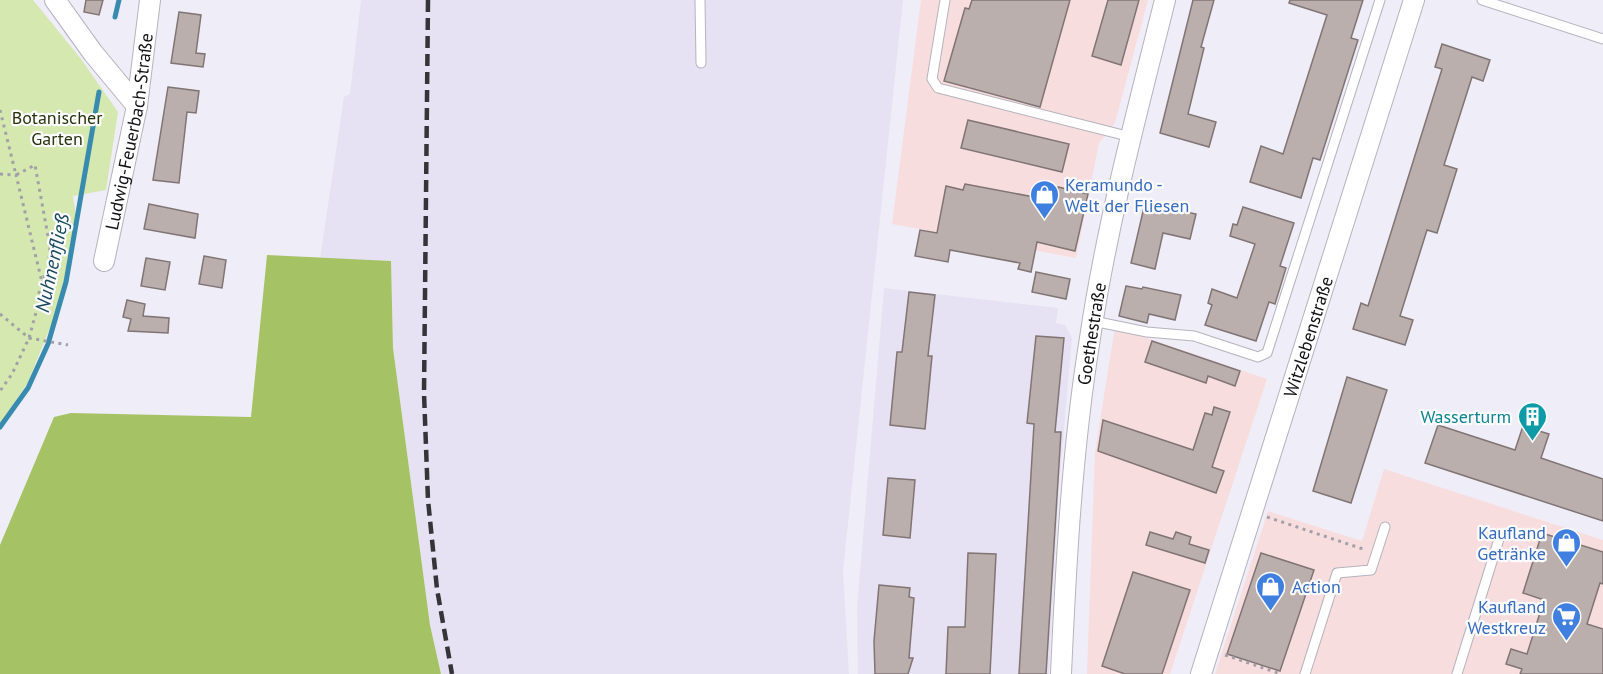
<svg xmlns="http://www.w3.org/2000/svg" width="1603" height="674" font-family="'PT Sans',sans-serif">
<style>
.commercial{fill:#f8dddf}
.built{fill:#e6e2f4}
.green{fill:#d4e8af}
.forest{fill:#a5c365}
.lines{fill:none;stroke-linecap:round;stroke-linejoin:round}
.stream{stroke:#388baf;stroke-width:5}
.building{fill:#bbafad;stroke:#807574;stroke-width:1.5}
.lane-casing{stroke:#b5b3bd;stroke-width:11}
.street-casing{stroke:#b5b3bd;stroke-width:22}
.path{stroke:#a2a1a8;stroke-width:3;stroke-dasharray:3 4.5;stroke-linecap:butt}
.lane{stroke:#fff;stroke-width:9}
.street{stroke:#fff;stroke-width:20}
.rail{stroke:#353539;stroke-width:4.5;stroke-dasharray:12 6;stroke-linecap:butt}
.labels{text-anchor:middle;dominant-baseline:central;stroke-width:4.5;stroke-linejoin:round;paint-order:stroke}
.park-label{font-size:18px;fill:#27330b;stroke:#fcfbfd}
.street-label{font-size:18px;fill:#111114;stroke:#fcfbfd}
.shop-label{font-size:18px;fill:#366cbe;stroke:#fcfbfd;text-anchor:start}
.culture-label{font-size:18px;fill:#0d838f;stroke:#fcfbfd;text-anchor:end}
.water-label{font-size:20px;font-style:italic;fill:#19495e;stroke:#fcfbfd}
</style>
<rect width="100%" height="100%" fill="#efedf7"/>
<g class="commercial">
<polygon points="921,0 1148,0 1115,123 1099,143 1076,258 892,224"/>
<polygon points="1115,327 1267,379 1170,674 1087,674 1095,452"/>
<polygon points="1384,469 1603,540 1603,674 1215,674 1268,511 1362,541"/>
</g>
<g class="built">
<polygon points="361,0 903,0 843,571 849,674 441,674 430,625 393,348 391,262 320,259 344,97 350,94"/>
<polygon points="884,288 1058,308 1056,323 1065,325 1072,338 1059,487 1049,674 858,674 857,608"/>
</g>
<polygon class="green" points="0,0 33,0 81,59 118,112 106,190 73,196 77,222 64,293 28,382 0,424"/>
<polygon class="forest" points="267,255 391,261 393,348 430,625 441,674 0,674 0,545 54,417 71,413 251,417"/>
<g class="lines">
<g class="stream">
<polyline points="115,17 119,0"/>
<polyline points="0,427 28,388 48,344 66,282 99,92"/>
</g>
</g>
<g class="building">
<polygon points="86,0 103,0 99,15 84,12"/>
<polygon points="972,0 1070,0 1040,107 944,81 965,8 969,9"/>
<polygon points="1108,0 1139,0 1121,65 1092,56"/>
<polygon points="1193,0 1214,0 1201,47 1204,48 1188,114 1216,122 1209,147 1160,133"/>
<polygon points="1290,0 1363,0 1351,38 1358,40 1351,62 1320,160 1313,158 1301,198 1250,182 1261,146 1283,154 1327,15 1289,3"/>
<polygon points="179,12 201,15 196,53 205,54 203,67 171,63"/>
<polygon points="1442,44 1490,60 1483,81 1472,77 1444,165 1457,169 1437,233 1427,230 1400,316 1413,320 1405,345 1353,329 1361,303 1368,306 1442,69 1435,67"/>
<polygon points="168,87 199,91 196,113 187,112 179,183 153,180"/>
<polygon points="968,120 1069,144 1062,172 961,148"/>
<polygon points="965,184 1055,201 1058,187 1088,194 1075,251 1037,242 1031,272 1018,269 1020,263 950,250 948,262 915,256 920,230 937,233 946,186 963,190"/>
<polygon points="1145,203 1196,214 1190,239 1163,233 1155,269 1131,263"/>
<polygon points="149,204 198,214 195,238 144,229"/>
<polygon points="1243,207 1294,223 1280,266 1286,268 1275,304 1269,302 1256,341 1205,325 1212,305 1208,303 1212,289 1237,298 1255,244 1230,236 1233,224 1237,225"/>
<polygon points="204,256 226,260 222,288 199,284"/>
<polygon points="146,258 170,262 165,290 141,286"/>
<polygon points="1036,272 1070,279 1066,299 1032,292"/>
<polygon points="1126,286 1142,289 1143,287 1181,295 1175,320 1149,314 1147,323 1119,316"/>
<polygon points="909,292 935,295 928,356 932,356 925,429 890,425 897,352 902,352"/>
<polygon points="127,300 145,304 143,316 169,318 168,333 128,331 131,319 123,317"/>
<polygon points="1036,336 1064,338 1055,432 1061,432 1046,674 1019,674 1034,424 1027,423"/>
<polygon points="1152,341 1240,371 1235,386 1208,376 1206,383 1145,362"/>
<polygon points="1347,377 1387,390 1351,503 1313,491"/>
<polygon points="1214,407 1230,412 1212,467 1224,471 1216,493 1098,451 1103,420 1193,450 1205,413 1212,415"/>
<polygon points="1438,425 1515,450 1523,426 1549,434 1541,458 1603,479 1603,521 1425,463"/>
<polygon points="888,478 915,480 910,538 883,535"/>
<polygon points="1150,532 1173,539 1176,532 1191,537 1189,544 1209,550 1205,563 1146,545"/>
<polygon points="1542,533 1603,552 1603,584 1600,583 1587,624 1603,629 1603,674 1520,674 1522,669 1506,664 1511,649 1527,654 1544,600 1523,593"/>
<polygon points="968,553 996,554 990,674 946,674 948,627 965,627"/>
<polygon points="1261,553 1314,570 1280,671 1227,654"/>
<polygon points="1133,572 1190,590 1162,674 1125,674 1102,666"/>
<polygon points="879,585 910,588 909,597 914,598 909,658 913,658 908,674 875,674 874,641"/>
</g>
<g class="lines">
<defs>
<g id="lane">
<polyline points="700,0 701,63"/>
<polyline points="945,0 932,79 938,88 1131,137"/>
<polyline points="1482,0 1603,39"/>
<polyline points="1093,321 1147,332 1194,336 1258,357 1267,353 1380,0"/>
<polyline points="1305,674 1337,573 1371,570 1385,527"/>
<polyline points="1457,674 1499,539"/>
</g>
<g id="street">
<polyline points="55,0 93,53 137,106"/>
<path id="s1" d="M104,261L137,106L150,0"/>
<path id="s2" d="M1061,674C1066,562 1072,449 1090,338C1107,224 1137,112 1165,0"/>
<path id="s3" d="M1201,674L1414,0"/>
</g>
</defs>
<use href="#lane" class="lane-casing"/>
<use href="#street" class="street-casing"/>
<g class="path">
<polyline points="0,110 16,175 35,165 50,247 48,275 41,278"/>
<polyline points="0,174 16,175 41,278 37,309 29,338 12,374 0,391"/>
<polyline points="0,314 29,338 68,345"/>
<polyline points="1267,517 1366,550"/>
<polyline points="1225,655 1281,674"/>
</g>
<use href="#lane" class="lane"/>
<use href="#street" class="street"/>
<polyline class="rail" points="428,0 424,393 428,500 437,589 452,674"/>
</g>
<defs>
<symbol id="shop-pin" viewBox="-11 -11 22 30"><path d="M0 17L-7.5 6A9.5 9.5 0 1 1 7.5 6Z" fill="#3f7fe0" stroke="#fcfbfd"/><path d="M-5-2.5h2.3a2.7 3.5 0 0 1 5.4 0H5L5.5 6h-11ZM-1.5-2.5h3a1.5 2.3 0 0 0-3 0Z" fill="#fff"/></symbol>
<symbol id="building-pin" viewBox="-11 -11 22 30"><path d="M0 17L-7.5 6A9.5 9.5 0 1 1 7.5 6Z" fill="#0f9aa8" stroke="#fcfbfd"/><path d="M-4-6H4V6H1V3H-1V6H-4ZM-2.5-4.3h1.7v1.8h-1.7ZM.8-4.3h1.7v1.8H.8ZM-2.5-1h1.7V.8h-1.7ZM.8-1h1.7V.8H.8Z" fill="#fff"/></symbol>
<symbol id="supermarket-pin" viewBox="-11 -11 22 30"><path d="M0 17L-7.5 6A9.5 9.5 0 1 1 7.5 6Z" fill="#3f7fe0" stroke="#fcfbfd"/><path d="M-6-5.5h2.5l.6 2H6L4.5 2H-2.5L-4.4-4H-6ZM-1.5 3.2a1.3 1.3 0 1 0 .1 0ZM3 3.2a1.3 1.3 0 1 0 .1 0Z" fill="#fff"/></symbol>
</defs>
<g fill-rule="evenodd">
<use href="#shop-pin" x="1028" y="178" width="33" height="45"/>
<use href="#building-pin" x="1516" y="400" width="33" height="45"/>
<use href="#shop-pin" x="1550" y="526" width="33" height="45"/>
<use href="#shop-pin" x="1254" y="570" width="33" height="45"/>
<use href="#supermarket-pin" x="1550" y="600" width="33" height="45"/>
</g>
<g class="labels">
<g class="park-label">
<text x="57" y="117">Botanischer<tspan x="57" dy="21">Garten</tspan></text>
</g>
<g class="street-label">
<text stroke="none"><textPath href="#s1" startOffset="132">Ludwig-Feuerbach-Straße</textPath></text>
<text stroke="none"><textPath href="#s2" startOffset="342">Goethestraße</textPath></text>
<text stroke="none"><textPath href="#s3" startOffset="354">Witzlebenstraße</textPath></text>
</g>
<g class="shop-label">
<text x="1065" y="184">Keramundo -<tspan x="1065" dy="21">Welt der Fliesen</tspan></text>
<text x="1546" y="532" text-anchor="end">Kaufland<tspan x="1546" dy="21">Getränke</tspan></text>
<text x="1292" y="586">Action</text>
<text x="1546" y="606" text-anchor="end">Kaufland<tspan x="1546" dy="21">Westkreuz</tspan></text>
</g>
<g class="culture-label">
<text x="1511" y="416">Wasserturm</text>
</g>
<g class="water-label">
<text transform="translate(52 263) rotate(-78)">Nuhnenfließ</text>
</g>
</g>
</svg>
